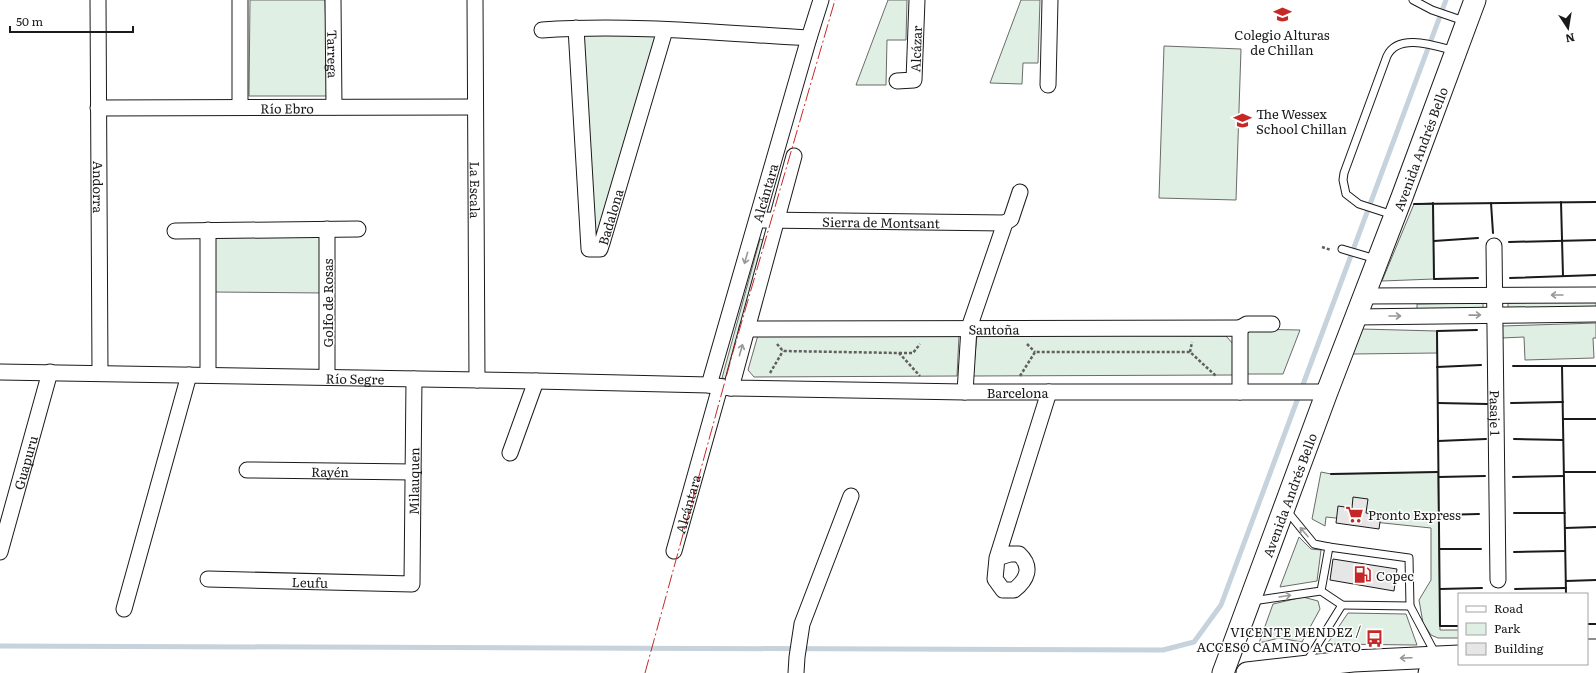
<svg xmlns="http://www.w3.org/2000/svg" width="1596" height="673" font-family="Literata,serif">
<style>
.green{fill:#e0efe3;stroke:#6a6a6a}
.lines{fill:none;stroke-linecap:round;stroke-linejoin:round}
.stream{stroke:#c6d2dc;stroke-width:5}
.building{fill:#e6e6e6;stroke:#1a1a1a}
.lane-casing{stroke:#1a1a1a;stroke-width:9}
.street-casing{stroke:#1a1a1a;stroke-width:17}
.secondary-casing{stroke:#1a1a1a;stroke-width:23}
.path{stroke:#5f5f5f;stroke-width:2.5;stroke-dasharray:3 2;stroke-linecap:butt}
.lane{stroke:#fff;stroke-width:7}
.street{stroke:#fff;stroke-width:15}
.secondary{stroke:#fff;stroke-width:21}
.wall{stroke:#1a1a1a;stroke-width:2}
.power{stroke:#c62828;stroke-width:1;stroke-dasharray:14 3 2 3;stroke-linecap:butt}
.oneway{stroke:#989898}
.labels{text-anchor:middle;dominant-baseline:central;stroke-width:3;stroke-linejoin:round;paint-order:stroke}
.poi-label{font-size:13px;fill:#1a1a1a;stroke:#fff;text-anchor:start}
.street-label{font-size:13px;fill:#1a1a1a;stroke:#fff}
</style>
<rect width="100%" height="100%" fill="#fff"/>
<g class="green">
<polygon points="250,0 325,0 328,96 249,96"/>
<polygon points="888,0 907,0 906,40 887,40 886,85 856,85"/>
<polygon points="1021,0 1040,0 1038,63 1023,63 1022,84 990,83"/>
<polygon points="580,30 662,34 593,246"/>
<polygon points="1164,46 1241,49 1236,200 1159,198"/>
<polygon points="1433,203 1434,279 1382,281 1414,204"/>
<polygon points="323,234 325,293 214,292 214,237"/>
<polygon points="760,239 765,241 727,379 722,378"/>
<polygon points="1596,301 1596,307 1508,309 1508,303"/>
<polygon points="1483,303 1483,308 1417,309 1417,304"/>
<polygon points="1596,323 1596,338 1593,338 1594,358 1525,360 1524,337 1502,338 1502,326"/>
<polygon points="1246,329 1300,330 1283,374 1246,374"/>
<polygon points="1361,329 1437,331 1437,353 1352,354"/>
<polygon points="758,335 959,336 957,376 754,377 748,370"/>
<polygon points="977,335 1226,336 1234,345 1234,375 973,376"/>
<polygon points="1321,472 1331,474 1438,472 1440,630 1459,630 1459,638 1438,638 1431,635 1423,623 1419,600 1431,580 1431,528 1326,517 1325,526 1312,519"/>
<polygon points="1299,537 1311,549 1321,550 1317,581 1280,587"/>
<polygon points="1303,597 1318,601 1320,609 1302,642 1279,638 1259,643 1273,604"/>
<polygon points="1348,613 1406,614 1417,645 1327,644"/>
</g>
<g class="lines">
<polyline class="stream" points="0,646 1163,650 1194,642 1221,605 1446,0"/>
</g>
<g class="building">
<polygon points="1353,497 1368,499 1366,513 1381,515 1379,529 1336,523 1338,506 1352,508"/>
<polygon points="1333,559 1397,569 1394,591 1330,580"/>
</g>
<g class="lines">
<defs>
<g id="lane">
<polyline points="1413,0 1432,10 1464,21"/>
<path d="M1393,215L1359,204L1346,194L1343,180L1344,173L1387,56C1398,32 1436,46 1455,51"/>
<polyline points="1342,249 1376,259"/>
<polyline points="1287,511 1314,544 1329,547"/>
<polyline points="1252,601 1321,591 1342,605 1410,606 1409,558 1329,547 1321,591"/>
<polyline points="1410,606 1436,655"/>
<polyline points="1306,663 1342,605"/>
</g>
<g id="street">
<path id="s1" d="M98,0L100,373"/>
<polyline points="240,0 240,107"/>
<path id="s2" d="M333,0L334,107"/>
<path id="s3" d="M475,0L477,380"/>
<path id="s4" d="M576,28L589,249H600L602,243L665,30"/>
<path d="M542,30C631,24 720,33 809,38"/>
<path id="s5" d="M897,81L914,80L917,0"/>
<polyline points="1048,85 1050,0"/>
<path id="s6" d="M98,108L475,107"/>
<path id="s7" d="M757,220L1005,223"/>
<polyline points="327,229 327,377"/>
<polyline points="208,230 208,375"/>
<polyline points="175,231 358,229"/>
<path id="s8" d="M1494,246L1498,580"/>
<polyline points="1364,296 1596,295"/>
<polyline points="1356,317 1596,314"/>
<polyline points="1240,328 1247,324 1272,324"/>
<path id="s9" d="M747,329L1240,328V392"/>
<path id="s10" d="M0,372L536,381L709,385L731,388L965,392H1327"/>
<path id="s11" d="M709,385L809,38L821,0"/>
<polyline points="731,388 794,156"/>
<polyline points="965,392 969,328 1005,223 1011,219 1020,192"/>
<polyline points="510,453 536,381"/>
<path id="s12" d="M247,470L413,472"/>
<path id="s13" d="M674,551L720,387"/>
<path id="s14" d="M0,552L50,372"/>
<path d="M997,558L1010,554H1019C1033,567 1027,580 1014,590H1003L995,579L997,558L1049,392"/>
<path id="s15" d="M208,579L412,584L414,379"/>
<polyline points="124,609 189,375"/>
<polyline points="796,673 797,657 802,624 851,496"/>
</g>
<g id="secondary">
<polyline points="1587,650 1596,650"/>
<path id="s16" d="M1223,673L1327,392L1402,197L1475,0"/>
<polyline points="1247,673 1353,661 1459,656"/>
<polyline points="1429,673 1596,666"/>
</g>
</defs>
<use href="#lane" class="lane-casing"/>
<use href="#street" class="street-casing"/>
<use href="#secondary" class="secondary-casing"/>
<g class="path">
<polyline points="1322,247 1331,250"/>
<polyline points="777,344 783,351 899,353 920,376"/>
<polyline points="1027,344 1035,352"/>
<polyline points="1190,352 1192,342"/>
<polyline points="899,353 913,353 920,344"/>
<polyline points="770,373 783,351"/>
<polyline points="1020,376 1035,352 1190,352 1216,376"/>
</g>
<use href="#lane" class="lane"/>
<use href="#street" class="street"/>
<use href="#secondary" class="secondary"/>
<g class="wall">
<polyline points="1561,202 1563,276"/>
<polyline points="1433,203 1434,279 1478,278"/>
<polyline points="1491,203 1493,233"/>
<polyline points="1414,204 1596,202"/>
<polyline points="1434,241 1478,238"/>
<polyline points="1509,242 1596,240"/>
<polyline points="1510,278 1596,275"/>
<polyline points="1513,366 1596,366"/>
<polyline points="1562,366 1566,594"/>
<polyline points="1437,367 1481,365"/>
<polyline points="1438,403 1487,404"/>
<polyline points="1511,403 1563,402"/>
<polyline points="1563,419 1596,419"/>
<polyline points="1514,439 1563,440"/>
<polyline points="1438,441 1486,439"/>
<polyline points="1564,472 1596,472"/>
<polyline points="1331,474 1438,472"/>
<polyline points="1439,477 1485,476"/>
<polyline points="1513,477 1564,476"/>
<polyline points="1514,513 1565,513"/>
<polyline points="1439,515 1479,514"/>
<polyline points="1565,528 1596,527"/>
<polyline points="1440,549 1481,549"/>
<polyline points="1514,552 1565,551"/>
<polyline points="1566,581 1596,580"/>
<polyline points="1440,589 1482,588"/>
<polyline points="1515,589 1566,588"/>
<polyline points="1587,624 1596,624"/>
<polyline points="1459,626 1440,626 1437,331 1477,330"/>
</g>
<polyline class="power" points="645,673 733,352 835,0"/>
</g>
<defs><path id="oneway-shaft" d="M-6 0H5M1.5-3L5.5 0L1.5 3" fill="none" stroke-width="1.6" stroke-linecap="round" stroke-linejoin="round"/></defs>
<g class="oneway">
<use href="#oneway-shaft" transform="translate(746 258) rotate(106)"/>
<use href="#oneway-shaft" transform="translate(1557 295) rotate(180)"/>
<use href="#oneway-shaft" transform="translate(1475 315) rotate(-1)"/>
<use href="#oneway-shaft" transform="translate(1395 316)"/>
<use href="#oneway-shaft" transform="translate(741 350) rotate(-74)"/>
<use href="#oneway-shaft" transform="translate(1304 532) rotate(-131)"/>
<use href="#oneway-shaft" transform="translate(1285 596) rotate(-9)"/>
<use href="#oneway-shaft" transform="translate(1406 658) rotate(178)"/>
</g>
<defs>
<symbol id="school-bare" viewBox="-9 -9 18 18"><path d="M0-5L7-2L0 1L-7-2ZM-4 1L0 2.5L4 1V4Q0 6-4 4Z" fill="#c62828" stroke="#fff" stroke-width="2.5" paint-order="stroke"/></symbol>
<symbol id="supermarket-bare" viewBox="-9 -9 18 18"><path d="M-6-5.5h2.5l.6 2H6L4.5 2H-2.5L-4.4-4H-6ZM-1.5 3.2a1.3 1.3 0 1 0 .1 0ZM3 3.2a1.3 1.3 0 1 0 .1 0Z" fill="#c62828" stroke="#fff" stroke-width="2.5" paint-order="stroke"/></symbol>
<symbol id="fuel-bare" viewBox="-9 -9 18 18"><path d="M-5.5-6h7V0h2V4h1.3V-2.5L3-4.5l.8-.8L6-3V5H2.5V1h-1V6h-7ZM-4.2-4.7v3.2H.2V-4.7Z" fill="#c62828" stroke="#fff" stroke-width="2.5" paint-order="stroke"/></symbol>
<symbol id="bus-bare" viewBox="-9 -9 18 18"><path d="M-5-6H5V4H4V6H2V4H-2V6H-4V4H-5ZM-3.5-4V0h7V-4ZM-3.5 1.2v1.5H-2V1.2ZM2 1.2v1.5H3.5V1.2Z" fill="#c62828" stroke="#fff" stroke-width="2.5" paint-order="stroke"/></symbol>
</defs>
<g fill-rule="evenodd">
<use href="#school-bare" x="1270" y="2" width="25" height="25"/>
<use href="#school-bare" x="1230" y="108" width="25" height="25"/>
<use href="#supermarket-bare" x="1342" y="502" width="25" height="25"/>
<use href="#fuel-bare" x="1350" y="562" width="25" height="25"/>
<use href="#bus-bare" x="1362" y="626" width="25" height="25"/>
</g>
<g class="labels">
<g class="poi-label">
<text x="1282" y="34" text-anchor="middle">Colegio Alturas<tspan x="1282" dy="15">de Chillan</tspan></text>
<text x="1256" y="113">The Wessex<tspan x="1256" dy="15">School Chillan</tspan></text>
<text x="1368" y="514">Pronto Express</text>
<text x="1376" y="575">Copec</text>
<text x="1361" y="631" text-anchor="end">VICENTE MENDEZ /<tspan x="1361" dy="15">ACCESO CAMINO A CATO</tspan></text>
</g>
<g class="street-label">
<text stroke="none"><textPath href="#s5" startOffset="48">Alcázar</textPath></text>
<text stroke="none"><textPath href="#s2" startOffset="54">Tarrega</textPath></text>
<text stroke="none"><textPath href="#s6" startOffset="189">Río Ebro</textPath></text>
<text stroke="none"><textPath href="#s16" startOffset="560">Avenida Andrés Bello</textPath></text>
<text stroke="none"><textPath href="#s1" startOffset="187">Andorra</textPath></text>
<text stroke="none"><textPath href="#s3" startOffset="190">La Escala</textPath></text>
<text stroke="none"><textPath href="#s11" startOffset="200">Alcántara</textPath></text>
<text stroke="none"><textPath href="#s4" startOffset="266">Badalona</textPath></text>
<text stroke="none"><textPath href="#s7" startOffset="124">Sierra de Montsant</textPath></text>
<text transform="translate(327 303) rotate(-90)">Golfo de Rosas</text>
<text stroke="none"><textPath href="#s9" startOffset="247">Santoña</textPath></text>
<text stroke="none"><textPath href="#s10" startOffset="355">Río Segre</textPath></text>
<text stroke="none"><textPath href="#s10" startOffset="1018">Barcelona</textPath></text>
<text stroke="none"><textPath href="#s8" startOffset="167">Pasaje 1</textPath></text>
<text stroke="none"><textPath href="#s14" startOffset="93">Guapuru</textPath></text>
<text stroke="none"><textPath href="#s12" startOffset="83">Rayén</textPath></text>
<text stroke="none"><textPath href="#s15" startOffset="307">Milauquen</textPath></text>
<text stroke="none"><textPath href="#s16" startOffset="190">Avenida Andrés Bello</textPath></text>
<text stroke="none"><textPath href="#s13" startOffset="49">Alcántara</textPath></text>
<text stroke="none"><textPath href="#s15" startOffset="102">Leufu</textPath></text>
</g>
</g>
<rect x="1458" y="593" width="130" height="72" fill="#ffffff" stroke="#a3a3a3"/>
<rect x="1466" y="606" width="20" height="6" fill="#ffffff" stroke="#a3a3a3"/>
<text x="1494" y="613" font-size="12" fill="#1a1a1a">Road</text>
<rect x="1466" y="623" width="20" height="12" fill="#e0efe3" stroke="#a3a3a3"/>
<text x="1494" y="633" font-size="12" fill="#1a1a1a">Park</text>
<rect x="1466" y="643" width="20" height="12" fill="#e6e6e6" stroke="#a3a3a3"/>
<text x="1494" y="653" font-size="12" fill="#1a1a1a">Building</text>
<g transform="translate(1568 28) rotate(168)" stroke="#ffffff" stroke-width="3" paint-order="stroke">
<path d="M0-3L7 15L0 10L-7 15Z" fill="#1a1a1a"/>
<text y="-6" font-size="11" font-weight="bold" text-anchor="middle" fill="#1a1a1a">N</text>
</g>
<path d="M10 26v6h123v-6" fill="none" stroke="#1a1a1a" stroke-width="2"/>
<text x="16" y="26" font-size="12" fill="#1a1a1a" stroke="#ffffff" stroke-width="3" paint-order="stroke">50 m</text>
</svg>
